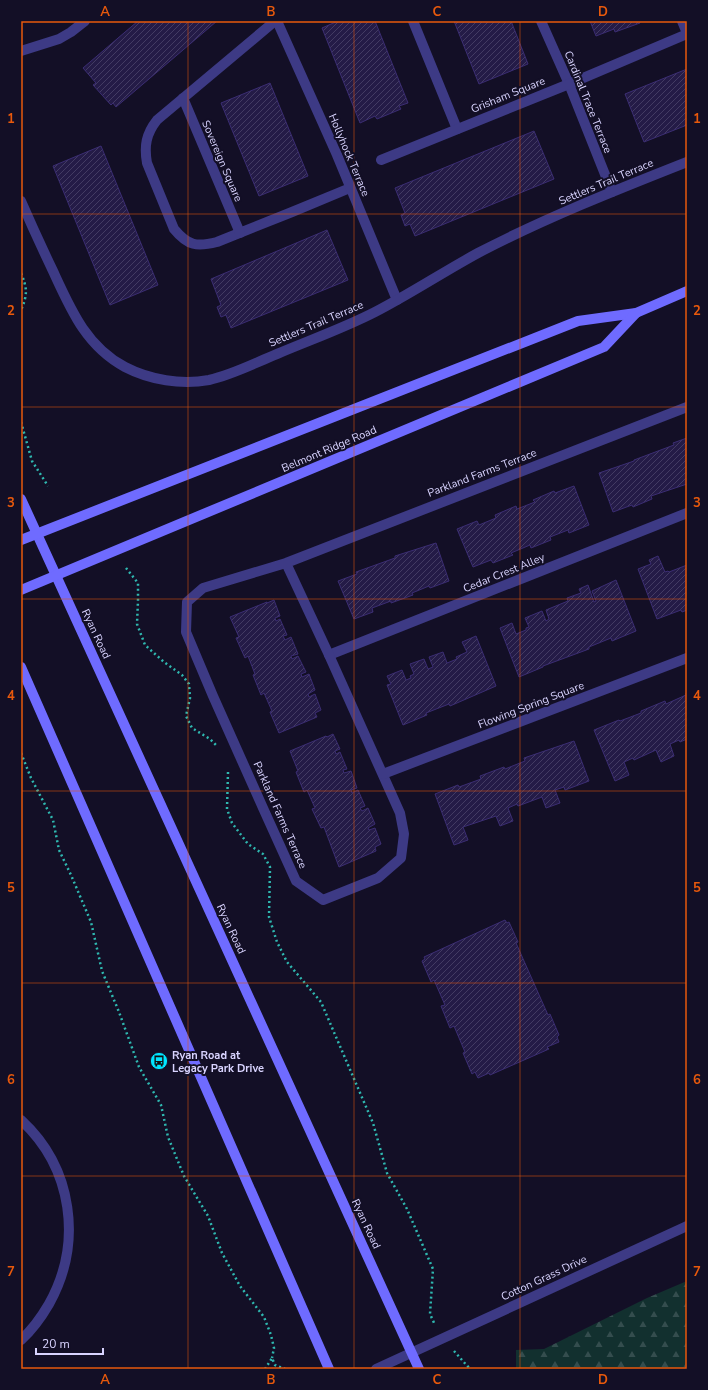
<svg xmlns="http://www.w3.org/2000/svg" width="708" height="1390" font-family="'Nunito Sans',sans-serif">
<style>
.forest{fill:url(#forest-firs)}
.building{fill:url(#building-hatch);stroke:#3b2d73}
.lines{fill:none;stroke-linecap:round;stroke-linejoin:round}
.path{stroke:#2fb8b0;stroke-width:2.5;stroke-dasharray:2 3;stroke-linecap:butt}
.lane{stroke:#3d3a85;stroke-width:10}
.street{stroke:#3d3a85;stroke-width:10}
.secondary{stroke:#6f6bff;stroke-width:10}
.grid{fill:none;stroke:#e8590c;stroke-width:1;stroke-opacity:0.55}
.labels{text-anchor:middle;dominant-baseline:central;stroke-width:4;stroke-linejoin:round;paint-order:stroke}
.street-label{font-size:11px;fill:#d9d4ff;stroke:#130f26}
.poi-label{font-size:11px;font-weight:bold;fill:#d9d4ff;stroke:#130f26;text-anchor:start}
.neatline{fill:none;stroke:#e8590c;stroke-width:1.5}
.grid-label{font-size:13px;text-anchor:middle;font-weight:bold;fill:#e8590c}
</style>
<defs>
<pattern id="forest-firs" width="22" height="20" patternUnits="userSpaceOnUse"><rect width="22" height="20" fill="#12302f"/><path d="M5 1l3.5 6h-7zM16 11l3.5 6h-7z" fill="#344d4e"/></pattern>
<pattern id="building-hatch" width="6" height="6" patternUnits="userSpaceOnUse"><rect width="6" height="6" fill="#241b47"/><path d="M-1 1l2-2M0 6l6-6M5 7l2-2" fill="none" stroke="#433b63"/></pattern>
</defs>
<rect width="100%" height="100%" fill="#130f26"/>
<polygon class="forest" points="687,1281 687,1356 685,1369 516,1369 516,1350 544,1349 647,1298"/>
<g class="building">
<polygon points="138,21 217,21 116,107 113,103 111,105 93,85 96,83 83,68"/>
<polygon points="338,21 375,21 408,103 399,106 401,109 377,119 375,116 360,123 322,28"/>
<polygon points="454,21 511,21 528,64 479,84"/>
<polygon points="590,21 639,21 640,23 615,32 614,29 596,36"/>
<polygon points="687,69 687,125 644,142 625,94"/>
<polygon points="270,83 308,176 259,196 221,103"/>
<polygon points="534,131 554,179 415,236 410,224 405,226 401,215 405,213 395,188"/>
<polygon points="101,146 158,285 110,305 53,166"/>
<polygon points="327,230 348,280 231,328 226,315 221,317 217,307 221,305 211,279"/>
<polygon points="687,438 687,484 651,496 652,499 633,507 632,505 613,512 599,473 634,461 634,460 674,445 673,443"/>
<polygon points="574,486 589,525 569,533 568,530 550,537 551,540 531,548 530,545 511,553 513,555 493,563 491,560 473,567 457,529 477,521 479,525 496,518 495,515 516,506 517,509 535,502 533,500 554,491 555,493"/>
<polygon points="436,543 449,581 430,588 429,586 412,593 413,595 391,603 391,601 372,608 373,612 354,619 338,581 357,574 356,572 395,558 395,556"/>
<polygon points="658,556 665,572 668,571 669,572 687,565 687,610 682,612 681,610 657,619 638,569 651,564 649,560"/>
<polygon points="616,580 636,631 612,641 611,638 589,647 589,649 543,666 543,667 519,677 500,628 512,623 516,634 526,630 526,628 529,627 525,618 542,611 546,621 549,619 546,610 568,601 567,598 581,593 579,589 588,585 594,602 596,601 592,591"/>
<polygon points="274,600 280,616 275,618 276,621 280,619 287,635 283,636 285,640 291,637 298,654 291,656 292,659 298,656 306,672 301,674 302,677 309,674 315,690 308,694 309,697 315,694 321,710 315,713 317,717 279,733 270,712 272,711 264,693 261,695 253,675 255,674 248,656 245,658 236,638 239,637 230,617 267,602 267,603"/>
<polygon points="476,636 496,686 450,706 449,704 426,713 427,715 403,725 387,685 391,684 387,676 402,670 406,680 411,678 410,676 414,674 410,664 424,659 428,669 433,667 429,657 443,652 447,663 457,659 456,657 467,652 462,642"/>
<polygon points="686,693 687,693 687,739 680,742 679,740 670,744 674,756 661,762 656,750 634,760 633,758 624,762 629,775 615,781 594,730 619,720 620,721 641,713 641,711 665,701 666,704 686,695"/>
<polygon points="333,734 340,749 335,751 336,754 340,752 347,769 343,770 344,773 351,771 357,788 351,790 352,793 358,790 365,806 360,808 362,811 368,808 375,824 368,828 369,830 375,828 381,844 375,847 376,851 339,867 324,827 321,828 312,809 315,808 307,790 304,792 296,772 298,771 290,751 326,736 327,737"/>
<polygon points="574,741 589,781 565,790 564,787 555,790 560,803 546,808 542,797 518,806 517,804 508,808 513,821 500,826 496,816 463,827 468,840 454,845 435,794 458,785 459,787 481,779 480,776 504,767 505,769 525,761 524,758"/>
<polygon points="505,920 507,923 509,922 518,942 516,943 548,1015 550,1014 559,1035 557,1037 559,1042 547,1047 549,1049 490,1075 489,1073 478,1078 475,1072 472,1074 463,1053 465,1052 454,1026 450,1028 441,1006 445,1005 434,980 431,982 422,961 425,959 424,957"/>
</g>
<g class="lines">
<g class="path">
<path d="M21,273C27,288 28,294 21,310"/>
<polyline points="21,422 32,461 48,486"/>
<polyline points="126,568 138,583 138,601 137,624 145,645 164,662 182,675 189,684 190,698 186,716 192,728 210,739 216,745"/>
<polyline points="21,753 31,778 53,820 59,850 71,875 91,922 102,971 119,1012 139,1067 161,1105 168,1137 184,1176 208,1216 222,1253 240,1286 264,1317 271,1335 274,1348 272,1358"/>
<polyline points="228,772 227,809 232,823 248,844 263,854 270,867 269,917 277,942 287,962 321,1002 373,1123 387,1173 407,1209 433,1269 430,1314 435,1325"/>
<polyline points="454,1351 470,1369"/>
<polyline points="265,1369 272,1358 275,1365 285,1369"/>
</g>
<polyline class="lane" points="329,655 687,513"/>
<g class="street">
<path d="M275,21L157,120C146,134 144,146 147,163L174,229C188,246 197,247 217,242L292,212L350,188"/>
<polyline points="277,21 337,155 397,300"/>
<polyline points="413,21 457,129"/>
<polyline points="541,21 569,84 612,192"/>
<polyline points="682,21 687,33"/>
<polyline points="21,51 59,39 71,32 85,21"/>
<polyline points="183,98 240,233"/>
<polyline points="381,160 569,84 687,34"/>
<path d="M21,201C31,224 42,248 53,271C71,310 86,346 125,367C150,380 181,385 209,380C232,375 255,363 277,354C310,340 344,328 375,312C410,294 443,272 478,253C545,218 616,190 687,162"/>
<polyline points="286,563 329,655 400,813 404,834 401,858 378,878 323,900 296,881 263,808 213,696 186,632 187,602 203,588 286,563 687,407"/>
<polyline points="383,774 687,658"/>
<path d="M21,1120C73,1168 83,1243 49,1304C42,1316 32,1330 21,1340"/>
<polyline points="376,1369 687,1226"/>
</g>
<g class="secondary">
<polyline points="21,499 419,1369"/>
<polyline points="21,540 578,321 636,313 687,291"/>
<polyline points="21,590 604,347 636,313"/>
<polyline points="21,667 329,1369"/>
</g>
</g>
<path class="grid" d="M188,21V1369M354,21V1369M520,21V1369M21,214H687M21,407H687M21,599H687M21,791H687M21,983H687M21,1176H687"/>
<defs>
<symbol id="bus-disc" viewBox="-11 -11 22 22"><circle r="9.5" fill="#00e5ff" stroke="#130f26"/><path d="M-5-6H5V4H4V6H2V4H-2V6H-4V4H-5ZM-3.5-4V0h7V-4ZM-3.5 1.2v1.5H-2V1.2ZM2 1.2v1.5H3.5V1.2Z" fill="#111"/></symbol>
</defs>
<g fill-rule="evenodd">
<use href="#bus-disc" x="149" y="1051" width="20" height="20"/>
</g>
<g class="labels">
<g class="street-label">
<text transform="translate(508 95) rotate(-22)">Grisham Square</text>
<text transform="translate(588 102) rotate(68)">Cardinal Trace Terrace</text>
<text transform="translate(349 155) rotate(67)">Hollyhock Terrace</text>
<text transform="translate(222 161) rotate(67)">Sovereign Square</text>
<text transform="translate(606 182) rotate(-23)">Settlers Trail Terrace</text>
<text transform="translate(316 324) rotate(-23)">Settlers Trail Terrace</text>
<text transform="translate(329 449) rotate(-23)">Belmont Ridge Road</text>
<text transform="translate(482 473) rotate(-21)">Parkland Farms Terrace</text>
<text transform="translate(504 573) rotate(-22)">Cedar Crest Alley</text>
<text transform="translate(96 634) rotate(65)">Ryan Road</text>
<text transform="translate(531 705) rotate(-21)">Flowing Spring Square</text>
<text transform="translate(280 815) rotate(66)">Parkland Farms Terrace</text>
<text transform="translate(231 929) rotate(65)">Ryan Road</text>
<text transform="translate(366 1224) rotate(65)">Ryan Road</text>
<text transform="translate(544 1278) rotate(-25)">Cotton Grass Drive</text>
</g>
<g class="poi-label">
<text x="172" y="1055">Ryan Road at<tspan x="172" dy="13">Legacy Park Drive</tspan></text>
</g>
</g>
<rect width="708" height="1390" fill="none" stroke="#130f26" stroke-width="44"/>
<path d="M36 1348v6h67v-6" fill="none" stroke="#d9d4ff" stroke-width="2"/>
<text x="42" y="1348" font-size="12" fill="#d9d4ff" stroke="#130f26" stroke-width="3" paint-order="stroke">20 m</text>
<rect x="22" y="22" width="664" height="1346" class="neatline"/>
<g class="grid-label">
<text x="105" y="16">A</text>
<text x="271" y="16">B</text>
<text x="437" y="16">C</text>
<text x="603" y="16">D</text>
<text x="11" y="123">1</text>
<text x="697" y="123">1</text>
<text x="11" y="315">2</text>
<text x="697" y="315">2</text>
<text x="11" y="507">3</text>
<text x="697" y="507">3</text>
<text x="11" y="700">4</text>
<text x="697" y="700">4</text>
<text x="11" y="892">5</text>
<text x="697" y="892">5</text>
<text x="11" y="1084">6</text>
<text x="697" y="1084">6</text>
<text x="11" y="1276">7</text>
<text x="697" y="1276">7</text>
<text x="105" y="1384">A</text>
<text x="271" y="1384">B</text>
<text x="437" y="1384">C</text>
<text x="603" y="1384">D</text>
</g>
</svg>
